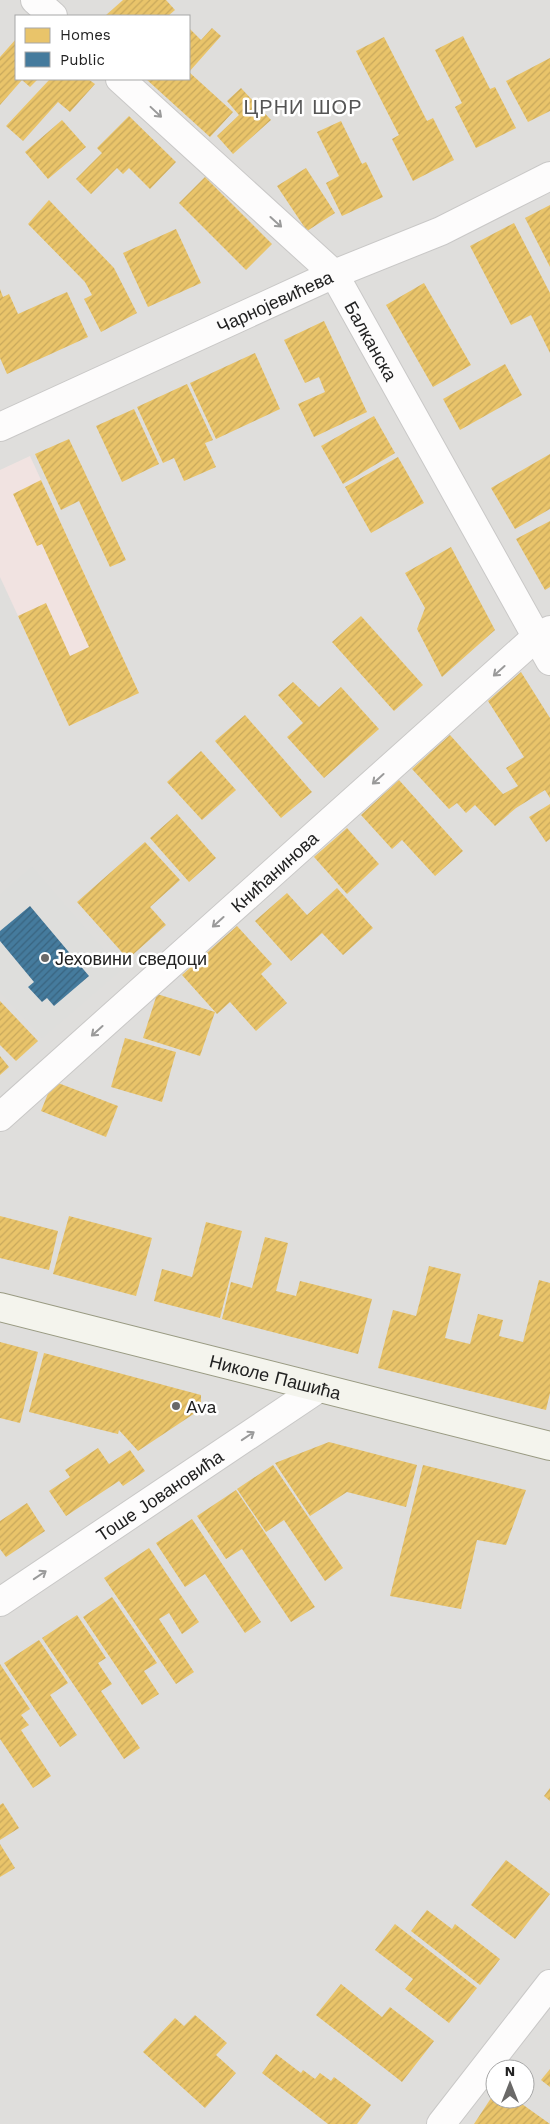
<svg xmlns="http://www.w3.org/2000/svg" width="550" height="2124" font-family="'Work Sans',sans-serif">
<style>
.residential{fill:#dfdedc;fill-rule:evenodd}
.commercial{fill:#f1e3e1}
.religious{fill:#dededc}
.homes{fill:url(#homes-hatch)}
.public{fill:url(#public-hatch)}
.lines{fill:none;stroke-linecap:round;stroke-linejoin:round}
.minor-casing{stroke:#c9c8c7;stroke-width:30}
.secondary-casing{stroke:#999a82;stroke-width:30}
.minor{stroke:#fdfcfc;stroke-width:28}
.secondary{stroke:#f4f4ed;stroke-width:28}
.oneway{stroke:#9a9a9a}
.poi-dot{fill:#6a6968;stroke:#fff;stroke-width:2}
.labels{text-anchor:middle;dominant-baseline:central;stroke-width:5;stroke-linejoin:round;paint-order:stroke}
.street-label{font-size:18px;fill:#222;stroke:#fff}
.poi-label{font-size:18px;fill:#222;stroke:#fff;text-anchor:start}
.quarter-label{font-size:20px;letter-spacing:1px;fill:#555;stroke:#fff}
</style>
<defs>
<pattern id="homes-hatch" width="6" height="6" patternUnits="userSpaceOnUse" patternTransform="scale(1.25)"><rect width="6" height="6" fill="#e9c46a"/><path d="M-1 1l2-2M0 6l6-6M5 7l2-2" fill="none" stroke="#c8a85c"/></pattern>
<pattern id="public-hatch" width="6" height="6" patternUnits="userSpaceOnUse" patternTransform="scale(1.25)"><rect width="6" height="6" fill="#457b9d"/><path d="M-1 1l2-2M0 6l6-6M5 7l2-2" fill="none" stroke="#396480"/></pattern>
</defs>
<rect width="100%" height="100%" fill="#f0eeeb"/>
<path class="residential" d="M0,0H550V2124H0ZM16,16H189V79H16ZM495,2069H525V2099H495Z"/>
<polygon class="commercial" points="30,456 139,693 69,726 0,577 0,470"/>
<polygon class="religious" points="32,867 121,970 42,1038 0,991 0,895"/>
<g class="homes">
<polygon points="123,0 166,0 175,10 168,16 105,16"/>
<polygon points="189,28 201,40 212,28 221,36 189,72 233,112 210,137 146,79 189,79"/>
<polygon points="463,36 490,89 495,87 516,128 476,148 455,107 462,103 435,50"/>
<polygon points="384,37 427,121 433,118 454,160 413,181 392,139 399,135 356,51"/>
<polygon points="16,39 16,79 38,79 30,87 22,80 0,105 0,57"/>
<polygon points="550,58 550,111 528,122 506,81"/>
<polygon points="50,79 88,79 95,84 70,112 58,102 23,141 6,126"/>
<polygon points="241,88 271,120 233,154 217,136 239,115 227,101"/>
<polygon points="129,116 176,162 150,189 129,168 123,174 117,168 91,194 76,179 102,153 97,148"/>
<polygon points="62,120 86,147 48,179 25,152"/>
<polygon points="341,121 362,164 366,162 383,197 342,216 326,183 339,176 317,132"/>
<polygon points="306,168 335,213 307,231 277,186"/>
<polygon points="205,177 272,244 246,270 179,203"/>
<polygon points="49,200 114,268 137,313 101,332 84,299 92,295 85,282 28,224"/>
<polygon points="550,205 550,267 525,218"/>
<polygon points="514,223 550,293 550,353 531,315 511,325 470,246"/>
<polygon points="176,229 201,283 148,307 123,253"/>
<polygon points="424,283 471,365 433,387 386,305"/>
<polygon points="0,289 3,297 9,294 18,314 67,292 88,337 7,374 0,358"/>
<polygon points="324,321 367,412 314,437 298,404 325,392 319,377 305,383 284,340"/>
<polygon points="255,353 280,409 216,439 190,383"/>
<polygon points="505,364 522,395 460,430 443,399"/>
<polygon points="187,384 213,440 205,443 216,467 184,481 174,458 163,463 137,407"/>
<polygon points="134,409 159,464 122,482 96,426"/>
<polygon points="374,416 395,453 343,484 321,446"/>
<polygon points="69,439 126,560 110,567 79,501 61,510 35,454"/>
<polygon points="550,454 550,509 515,529 491,488"/>
<polygon points="398,457 424,503 371,533 345,487"/>
<polygon points="41,480 139,693 69,726 18,616 46,603 70,656 89,647 42,544 37,546 13,494"/>
<polygon points="550,521 550,587 545,590 516,539"/>
<polygon points="451,547 495,630 442,677 417,629 425,608 405,573"/>
<polygon points="361,616 423,685 394,711 332,642"/>
<polygon points="521,672 550,718 550,798 545,790 516,808 495,826 475,805 466,813 457,803 449,809 412,769 450,735 503,794 518,786 506,768 524,757 488,701"/>
<polygon points="293,682 319,707 341,687 379,729 324,778 287,737 303,723 278,695"/>
<polygon points="245,715 312,792 281,818 215,741"/>
<polygon points="201,751 236,790 202,820 167,782"/>
<polygon points="399,780 463,851 435,876 402,840 392,849 361,815"/>
<polygon points="550,804 550,839 546,842 529,817"/>
<polygon points="177,814 216,858 189,882 150,838"/>
<polygon points="347,828 379,864 347,894 314,857"/>
<polygon points="145,842 180,880 150,907 166,925 128,959 77,902"/>
<polygon points="337,888 373,928 343,955 322,933 291,961 255,921 287,893 307,915"/>
<polygon points="237,926 272,964 261,974 287,1003 256,1031 230,1002 217,1014 182,975"/>
<polygon points="157,994 215,1012 200,1056 143,1038"/>
<polygon points="0,1001 38,1041 16,1061 0,1045"/>
<polygon points="125,1038 176,1052 162,1102 111,1087"/>
<polygon points="0,1056 9,1067 0,1075"/>
<polygon points="53,1081 118,1106 106,1137 41,1111"/>
<polygon points="0,1216 58,1231 49,1270 0,1258"/>
<polygon points="69,1216 152,1238 136,1296 53,1274"/>
<polygon points="206,1222 242,1231 220,1318 154,1301 162,1269 192,1277"/>
<polygon points="265,1237 288,1243 276,1291 296,1296 300,1281 372,1299 358,1354 222,1319 231,1282 252,1288"/>
<polygon points="429,1266 461,1274 445,1338 470,1344 478,1314 503,1320 499,1336 523,1342 539,1280 550,1283 550,1393 546,1410 378,1368 393,1310 416,1316"/>
<polygon points="0,1342 38,1352 20,1423 0,1418"/>
<polygon points="44,1353 201,1395 201,1409 138,1451 119,1430 118,1434 29,1412"/>
<polygon points="329,1442 417,1465 406,1507 347,1492 310,1516 275,1463"/>
<polygon points="98,1448 109,1464 130,1450 145,1471 123,1486 119,1481 66,1516 49,1491 70,1477 65,1470"/>
<polygon points="273,1465 343,1568 325,1581 284,1520 266,1532 237,1489"/>
<polygon points="423,1465 526,1490 506,1545 477,1540 461,1609 390,1596"/>
<polygon points="236,1490 315,1607 291,1622 242,1549 226,1559 197,1516"/>
<polygon points="27,1503 45,1531 6,1557 0,1549 0,1521"/>
<polygon points="192,1519 261,1622 245,1633 205,1574 185,1587 156,1543"/>
<polygon points="149,1548 199,1622 182,1634 169,1613 159,1619 194,1672 176,1684 104,1578"/>
<polygon points="112,1597 157,1663 144,1671 159,1694 142,1705 83,1617"/>
<polygon points="77,1615 106,1658 98,1663 112,1684 101,1691 140,1748 124,1759 42,1638"/>
<polygon points="39,1640 68,1683 50,1695 77,1735 60,1747 4,1663"/>
<polygon points="0,1664 30,1709 21,1715 29,1725 21,1730 51,1776 33,1788 0,1739"/>
<polygon points="550,1788 550,1801 544,1796"/>
<polygon points="3,1803 19,1828 0,1840 0,1805"/>
<polygon points="0,1844 15,1868 0,1877"/>
<polygon points="506,1860 550,1894 515,1939 471,1905"/>
<polygon points="427,1910 452,1929 455,1924 500,1959 480,1985 411,1931"/>
<polygon points="395,1924 477,1988 449,2023 405,1989 413,1979 375,1950"/>
<polygon points="341,1984 382,2017 390,2007 434,2041 402,2082 316,2015"/>
<polygon points="195,2015 227,2043 216,2055 236,2073 205,2108 143,2052 175,2018 184,2026"/>
<polygon points="276,2054 301,2073 303,2070 315,2079 320,2073 331,2081 334,2077 371,2105 357,2124 328,2124 262,2073"/>
<polygon points="550,2069 550,2087 541,2080"/>
<polygon points="495,2092 495,2099 515,2099 550,2124 474,2124"/>
</g>
<polygon class="public" points="30,906 89,976 54,1006 47,998 42,1002 28,987 34,982 0,941 0,931"/>
<g class="lines">
<defs>
<g id="minor">
<polyline points="35,0 53,16"/>
<path id="s1" d="M120,79L334,274L550,661"/>
<path id="s2" d="M0,427L334,274L441,231L550,176"/>
<path id="s3" d="M0,1117L535,638L550,630"/>
<path id="s4" d="M0,1602L319,1388"/>
<polyline points="441,2124 550,1984"/>
</g>
<g id="secondary">
<path id="s5" d="M0,1307L550,1446"/>
</g>
</defs>
<use href="#minor" class="minor-casing"/>
<use href="#secondary" class="secondary-casing"/>
<use href="#minor" class="minor"/>
<use href="#secondary" class="secondary"/>
</g>
<defs><path id="oneway-shaft" d="M-6 0H5M1.5-3L5.5 0L1.5 3" fill="none" stroke-width="1.6" stroke-linecap="round" stroke-linejoin="round" transform="scale(1.25)"/></defs>
<g class="oneway">
<use href="#oneway-shaft" transform="translate(156 112) rotate(43)"/>
<use href="#oneway-shaft" transform="translate(276 222) rotate(42)"/>
<use href="#oneway-shaft" transform="translate(499 671) rotate(138)"/>
<use href="#oneway-shaft" transform="translate(378 779) rotate(138)"/>
<use href="#oneway-shaft" transform="translate(218 922) rotate(138)"/>
<use href="#oneway-shaft" transform="translate(97 1031) rotate(138)"/>
<use href="#oneway-shaft" transform="translate(248 1436) rotate(-34)"/>
<use href="#oneway-shaft" transform="translate(40 1575) rotate(-34)"/>
</g>
<g class="poi-dot">
<circle cx="45" cy="958" r="5"/>
<circle cx="176" cy="1406" r="5"/>
</g>
<g class="labels">
<g class="street-label">
<text stroke="none"><textPath href="#s2" startOffset="302">Чарнојевићева</textPath></text>
<text stroke="none"><textPath href="#s1" startOffset="366">Балканска</textPath></text>
<text stroke="none"><textPath href="#s3" startOffset="368">Книћанинова</textPath></text>
<text stroke="none"><textPath href="#s5" startOffset="284">Николе Пашића</textPath></text>
<text stroke="none"><textPath href="#s4" startOffset="192">Тоше Јовановића</textPath></text>
</g>
<g class="poi-label">
<text x="55" y="958">Јеховини сведоци</text>
<text x="186" y="1406">Ava</text>
</g>
<g class="quarter-label">
<text x="303" y="107">ЦРНИ ШОР</text>
</g>
</g>
<rect x="15" y="15" width="175" height="65" fill="#ffffff" stroke="#a7a7a7"/>
<rect x="25" y="28" width="25" height="15" fill="#e9c46a" stroke="#a7a7a7"/>
<text x="60" y="40" font-size="15" fill="#222222">Homes</text>
<rect x="25" y="52" width="25" height="15" fill="#457b9d" stroke="#a7a7a7"/>
<text x="60" y="65" font-size="15" fill="#222222">Public</text>
<g transform="translate(510 2084)"><circle r="24" fill="#ffffff" stroke="#a7a7a7"/>
<path d="M0-4L9 19L0 12L-9 19Z" fill="#6a6968"/>
<text y="-8" font-size="14" font-weight="bold" text-anchor="middle" fill="#222222">N</text>
</g>
</svg>
